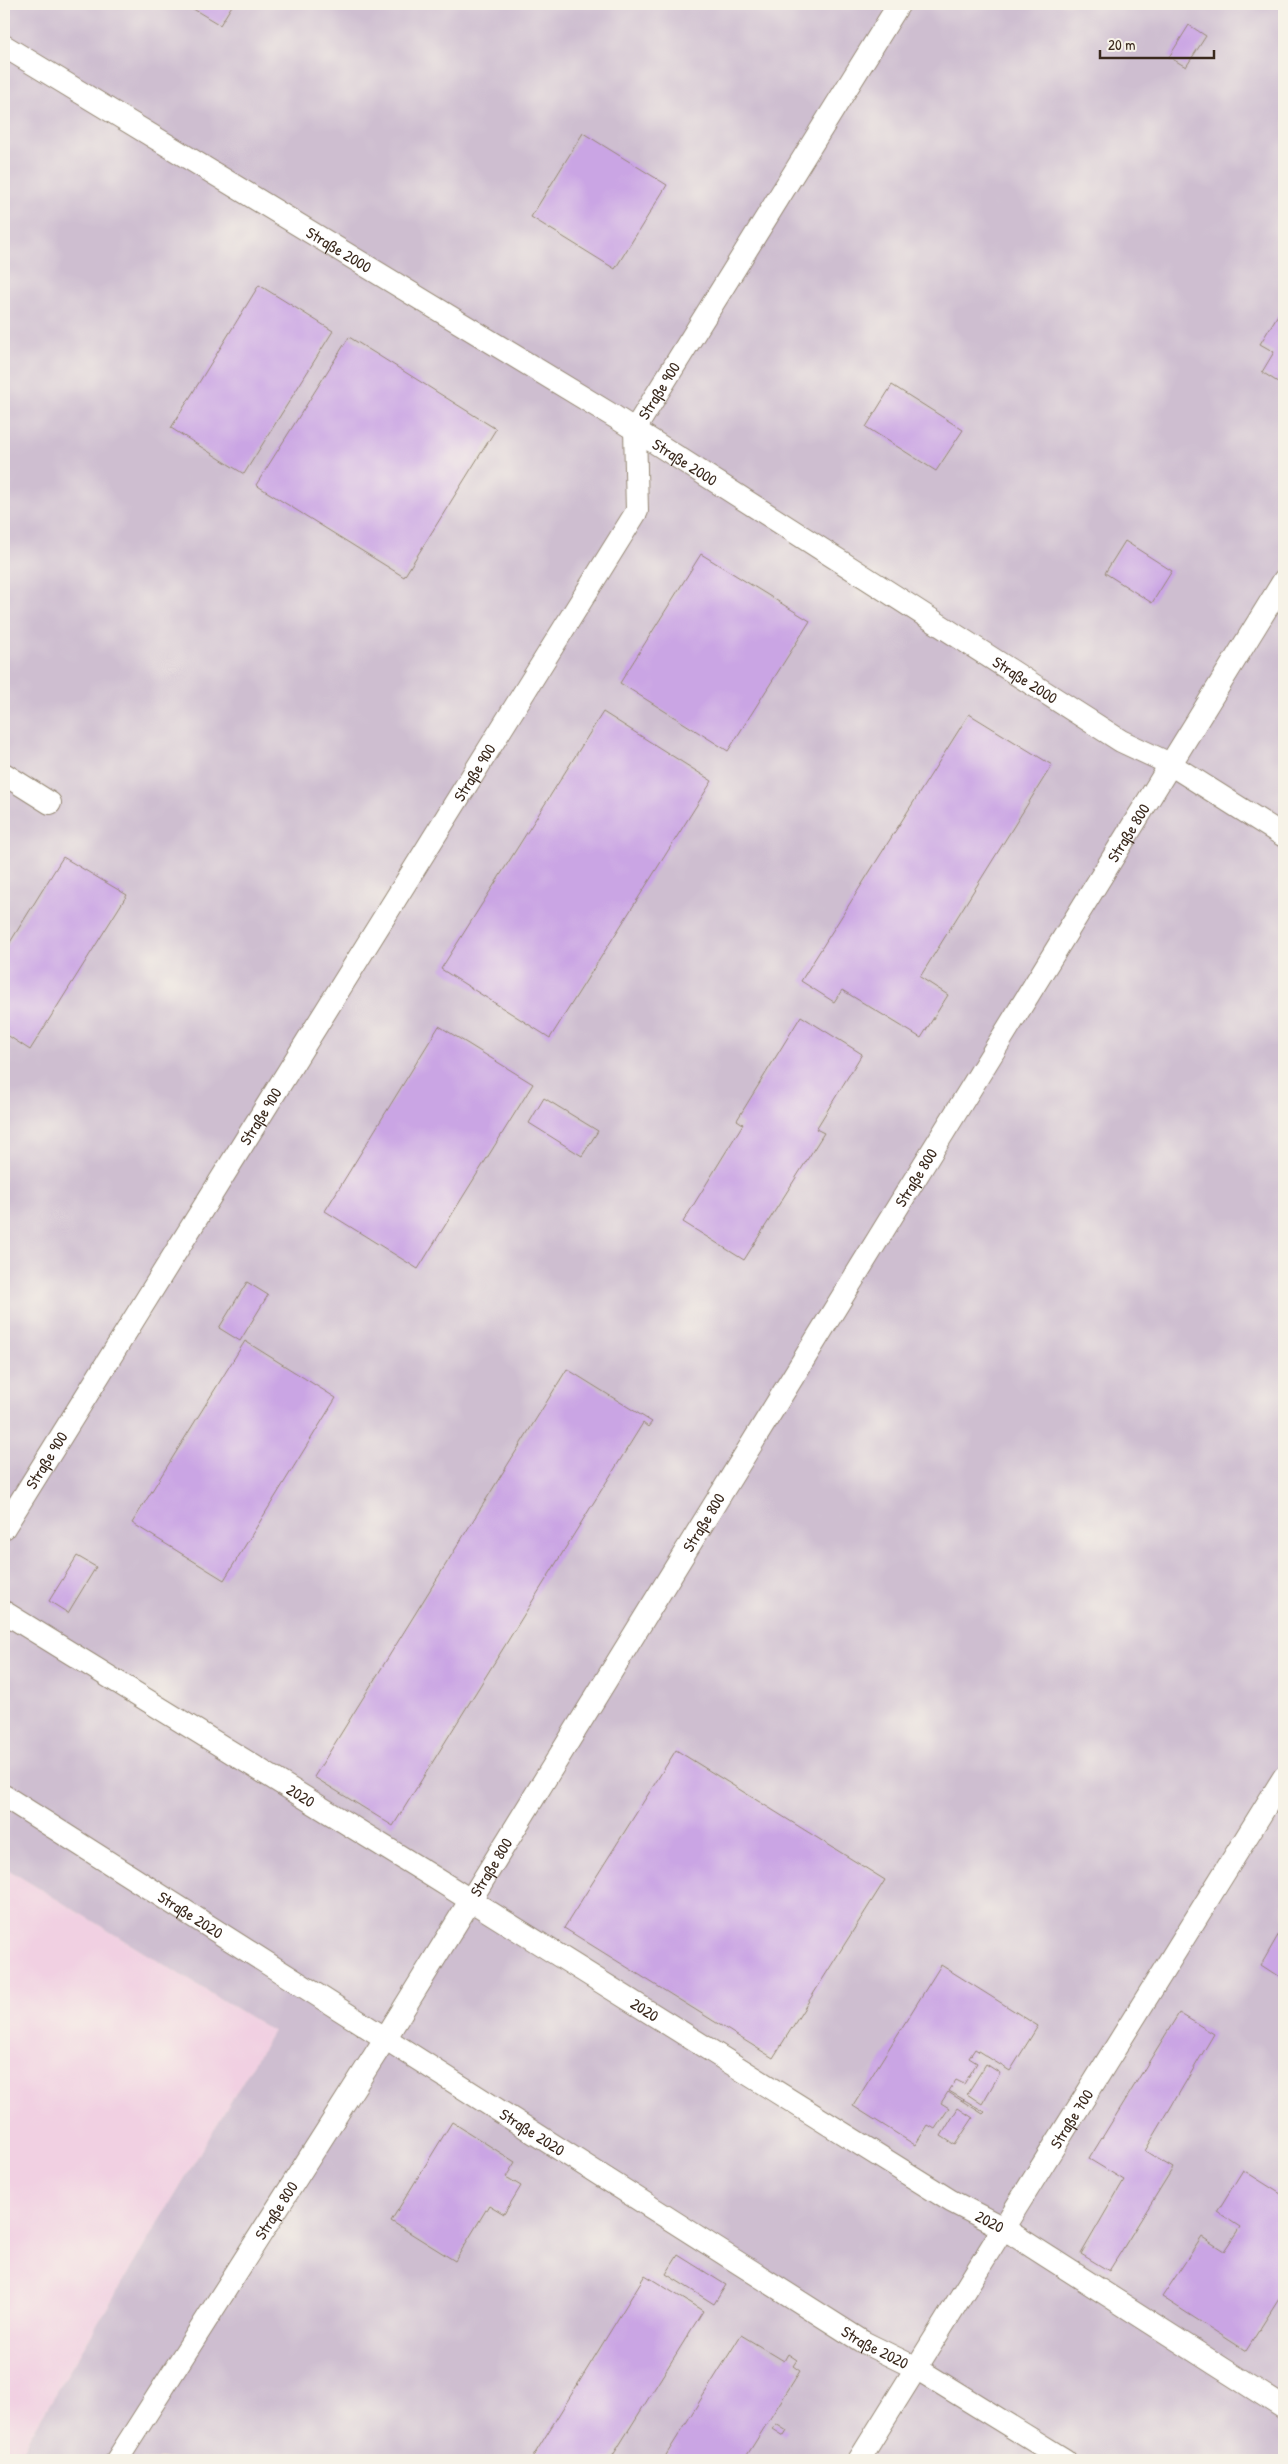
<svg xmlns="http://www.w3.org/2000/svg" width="1288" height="2464" font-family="'Patrick Hand',sans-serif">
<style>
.built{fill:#f1d0e2}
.industrial{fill:#cebed0}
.building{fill:#caa5e4}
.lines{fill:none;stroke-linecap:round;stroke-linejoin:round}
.lane-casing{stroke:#968874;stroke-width:24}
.lane{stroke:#fff;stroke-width:22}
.labels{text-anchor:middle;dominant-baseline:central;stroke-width:4;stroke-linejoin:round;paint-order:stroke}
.street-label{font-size:16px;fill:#3b2a1e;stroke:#f7f3e8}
</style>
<rect width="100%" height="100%" fill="#f7f3e8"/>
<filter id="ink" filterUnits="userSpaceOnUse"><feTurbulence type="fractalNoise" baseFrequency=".02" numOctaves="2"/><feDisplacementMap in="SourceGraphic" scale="10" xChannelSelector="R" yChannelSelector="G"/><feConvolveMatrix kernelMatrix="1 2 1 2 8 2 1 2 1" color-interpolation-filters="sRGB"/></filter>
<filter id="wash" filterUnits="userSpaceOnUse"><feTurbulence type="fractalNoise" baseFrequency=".0096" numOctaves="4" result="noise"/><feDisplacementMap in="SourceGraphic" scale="20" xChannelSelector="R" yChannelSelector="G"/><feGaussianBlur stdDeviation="1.12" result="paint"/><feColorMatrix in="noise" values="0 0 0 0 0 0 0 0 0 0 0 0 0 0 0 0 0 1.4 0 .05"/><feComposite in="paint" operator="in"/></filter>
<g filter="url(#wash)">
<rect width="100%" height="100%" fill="#f2e5cb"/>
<polygon class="built" points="4,1867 273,2031 16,2460 4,2460"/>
<polygon class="industrial" points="4,4 1284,4 1284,2460 16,2460 273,2031 4,1867"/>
<g id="blocks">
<g class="building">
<polygon points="185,4 233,4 220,25"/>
<polygon points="1189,25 1206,36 1186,67 1169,57"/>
<polygon points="583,133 667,185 615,269 531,217"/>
<polygon points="259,285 333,331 244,474 171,428"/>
<polygon points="1284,305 1284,386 1262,372 1274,352 1260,344"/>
<polygon points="349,337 496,429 404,577 256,485"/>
<polygon points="892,385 963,430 936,471 866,427"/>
<polygon points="1125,541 1172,571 1152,603 1105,573"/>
<polygon points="701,554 810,621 728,751 620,683"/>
<polygon points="603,712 712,781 550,1038 441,969"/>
<polygon points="969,714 1052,765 920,977 948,995 921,1038 842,990 834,1002 801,981"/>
<polygon points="63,857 127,895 30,1050 4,1033 4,952"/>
<polygon points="801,1016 862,1054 816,1129 824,1133 744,1260 683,1222 743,1124 737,1120"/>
<polygon points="439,1026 533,1084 418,1269 325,1211"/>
<polygon points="544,1098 598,1131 582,1156 529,1123"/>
<polygon points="247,1282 268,1295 240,1341 219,1328"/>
<polygon points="245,1341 336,1398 224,1580 132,1523"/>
<polygon points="567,1369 652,1422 648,1427 643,1423 393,1826 314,1777"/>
<polygon points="77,1556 96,1567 68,1613 49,1601"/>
<polygon points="676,1750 885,1880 773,2058 564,1928"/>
<polygon points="1284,1925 1284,1980 1261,1965"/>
<polygon points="941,1965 1038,2026 1010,2071 975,2049 969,2058 977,2063 964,2084 956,2080 949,2091 985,2112 983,2114 948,2092 941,2103 949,2108 935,2129 928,2125 915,2145 853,2106"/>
<polygon points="1179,2013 1214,2034 1145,2151 1173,2168 1109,2271 1081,2254 1124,2180 1089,2159"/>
<polygon points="986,2064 1000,2073 982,2104 967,2094"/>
<polygon points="958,2108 973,2118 955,2145 941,2136"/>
<polygon points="452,2122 515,2162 506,2177 521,2186 504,2214 489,2205 455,2261 391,2221"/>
<polygon points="1243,2170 1284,2196 1284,2291 1246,2351 1162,2297 1202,2237 1224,2251 1240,2227 1217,2212"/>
<polygon points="678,2255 726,2285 714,2304 666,2274"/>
<polygon points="645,2275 703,2311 610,2460 531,2460"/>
<polygon points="741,2335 784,2361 788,2354 797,2360 793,2366 800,2371 744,2460 663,2460"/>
<polygon points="776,2424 787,2431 784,2436 773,2429"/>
</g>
</g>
</g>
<g filter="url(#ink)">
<use href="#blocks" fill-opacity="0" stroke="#968874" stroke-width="1"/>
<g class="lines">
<defs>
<g id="lane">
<path id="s1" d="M4,46L615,417L1121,741L1170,764L1284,836"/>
<polyline points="4,774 50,803"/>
<path id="s2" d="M4,1528L637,511L635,429L899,4"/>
<path id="s3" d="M4,1612L427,1873L951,2201L1003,2228L1284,2408"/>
<path id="s4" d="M4,1796L863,2342L916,2368L1065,2460"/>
<path id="s5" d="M117,2460L385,2039L1284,580"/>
<path id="s6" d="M859,2460L1284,1777"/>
</g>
</defs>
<use href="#lane" class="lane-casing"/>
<use href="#lane" class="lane"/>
</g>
</g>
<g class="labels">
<g class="street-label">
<text stroke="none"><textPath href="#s1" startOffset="392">Straße 2000</textPath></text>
<text stroke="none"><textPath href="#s2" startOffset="1325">Straße 900</textPath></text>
<text stroke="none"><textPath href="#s1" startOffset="798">Straße 2000</textPath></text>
<text stroke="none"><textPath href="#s1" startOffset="1202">Straße 2000</textPath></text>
<text stroke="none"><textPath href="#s2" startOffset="890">Straße 900</textPath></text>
<text stroke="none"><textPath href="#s5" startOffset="1916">Straße 800</textPath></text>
<text stroke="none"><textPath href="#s2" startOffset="485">Straße 900</textPath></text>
<text stroke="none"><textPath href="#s5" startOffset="1511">Straße 800</textPath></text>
<text stroke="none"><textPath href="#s2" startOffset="80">Straße 900</textPath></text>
<text stroke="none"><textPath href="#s5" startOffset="1106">Straße 800</textPath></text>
<text stroke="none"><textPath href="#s3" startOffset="349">2020</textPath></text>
<text stroke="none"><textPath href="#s5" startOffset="701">Straße 800</textPath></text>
<text stroke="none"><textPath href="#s4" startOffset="221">Straße 2020</textPath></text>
<text stroke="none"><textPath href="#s3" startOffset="754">2020</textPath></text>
<text stroke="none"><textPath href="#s6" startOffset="402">Straße 700</textPath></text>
<text stroke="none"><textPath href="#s4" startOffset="626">Straße 2020</textPath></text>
<text stroke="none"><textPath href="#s5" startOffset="296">Straße 800</textPath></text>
<text stroke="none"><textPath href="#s3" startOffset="1159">2020</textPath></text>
<text stroke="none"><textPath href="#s4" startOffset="1031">Straße 2020</textPath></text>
</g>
</g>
<rect width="1288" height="2464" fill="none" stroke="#f7f3e8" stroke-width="20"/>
<path d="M1100 50v8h114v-8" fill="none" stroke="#3b2a1e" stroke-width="2.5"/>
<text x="1108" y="50" font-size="15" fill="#3b2a1e" stroke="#f7f3e8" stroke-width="4" paint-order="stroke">20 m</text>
</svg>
